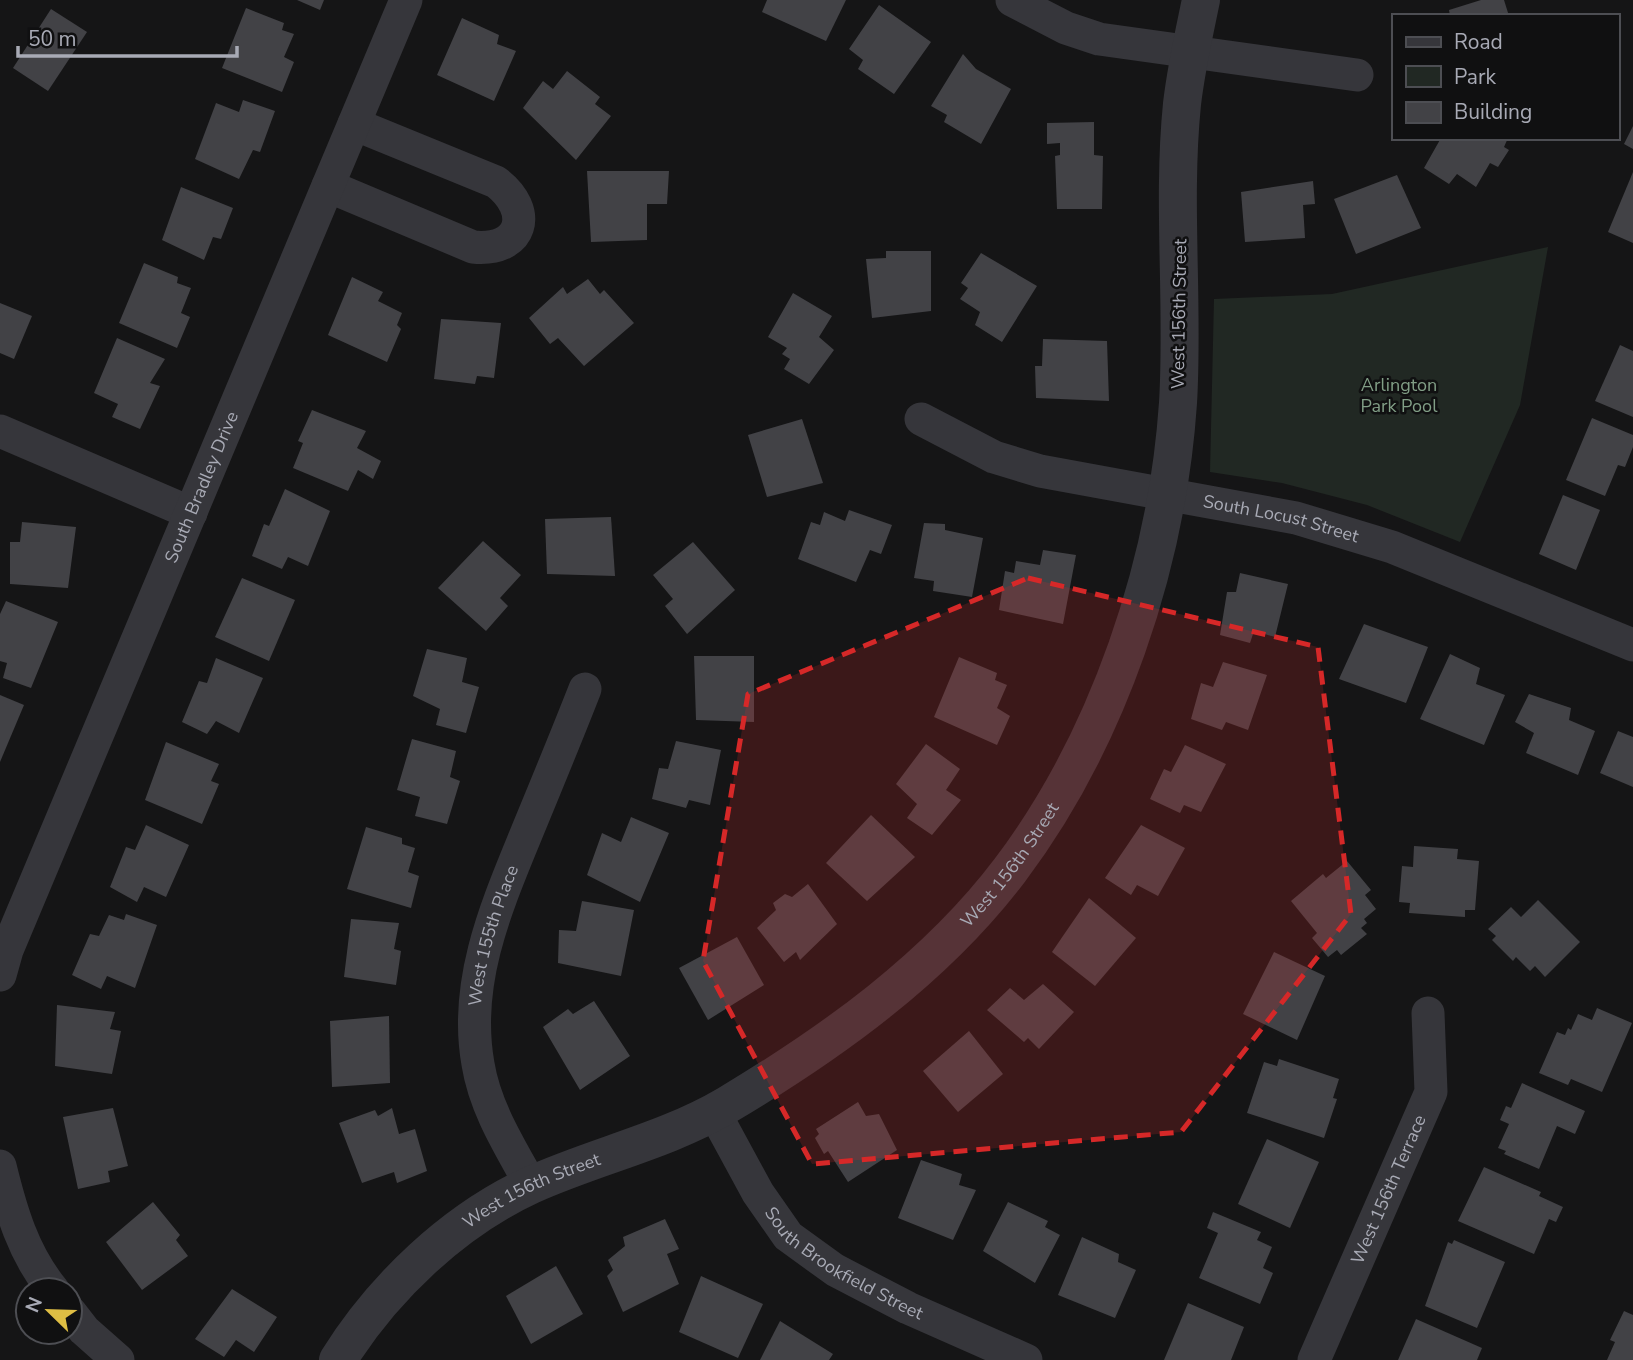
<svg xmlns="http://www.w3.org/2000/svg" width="1633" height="1360" font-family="'Nunito Sans',sans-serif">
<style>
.green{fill:#212823}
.building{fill:#424246}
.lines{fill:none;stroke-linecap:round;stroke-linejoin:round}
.minor{stroke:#36363b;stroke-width:33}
.tertiary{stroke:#36363b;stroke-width:38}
.marked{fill:#d62828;fill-opacity:0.2;stroke:#d62828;stroke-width:5;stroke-dasharray:14 9;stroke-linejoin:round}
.labels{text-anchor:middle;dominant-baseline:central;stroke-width:5;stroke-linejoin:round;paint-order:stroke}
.street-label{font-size:18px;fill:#a8aab5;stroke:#101011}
.park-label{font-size:18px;fill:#819e86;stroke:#101011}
</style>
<rect width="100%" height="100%" fill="#151516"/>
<polygon class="green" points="1548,247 1520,405 1460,542 1367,505 1282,483 1210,472 1214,299 1332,294"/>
<g class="building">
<polygon points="297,0 324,0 320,10"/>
<polygon points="767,0 846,0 826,41 762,12"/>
<polygon points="1481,0 1504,0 1509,16 1450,16 1449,10"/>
<polygon points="879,5 931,42 894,94 858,69 863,60 849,49"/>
<polygon points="246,8 284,23 282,30 294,34 284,57 294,62 282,92 222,68"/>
<polygon points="51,9 87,32 48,91 13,68"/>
<polygon points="462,18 499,35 497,44 516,51 494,101 437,75"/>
<polygon points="963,54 976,69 1011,89 981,144 944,122 947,115 931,106"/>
<polygon points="567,71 600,97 595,104 611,116 576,160 523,108 543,81 553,89"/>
<polygon points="243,100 275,111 260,152 253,150 239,179 195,159 216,103 239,112"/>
<polygon points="1094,122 1094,155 1103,156 1102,209 1057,209 1055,156 1060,155 1060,143 1047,144 1047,123"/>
<polygon points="1633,126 1633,149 1624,144"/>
<polygon points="1441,138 1508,138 1504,147 1509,150 1498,167 1490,163 1476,187 1457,174 1449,184 1424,168"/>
<polygon points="587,171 669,171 667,204 647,204 647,240 591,242"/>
<polygon points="1633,172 1633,243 1608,232"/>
<polygon points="1397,175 1421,228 1356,254 1334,199"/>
<polygon points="1313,181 1315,204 1303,205 1305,238 1245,242 1241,192"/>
<polygon points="181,187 233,208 221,239 213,237 204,260 162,240"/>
<polygon points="886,251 931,251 931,311 872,318 866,259 886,258"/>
<polygon points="981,253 1037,286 1002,342 975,325 980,312 960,299 968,288 961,283"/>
<polygon points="144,263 178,277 177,283 191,288 181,313 190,317 177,348 119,323"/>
<polygon points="352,277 383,292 378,301 402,313 397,325 401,329 387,362 328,335"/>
<polygon points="588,279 600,294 604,290 634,323 584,366 558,338 550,344 529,318 563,287 567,294"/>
<polygon points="793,293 832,316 819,337 834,350 809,384 784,369 790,359 782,354 787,348 768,337"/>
<polygon points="0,303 32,316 14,359 0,353"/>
<polygon points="441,319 501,323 494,378 477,376 475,384 434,379"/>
<polygon points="117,338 165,359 150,383 160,386 140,429 112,417 118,404 94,393"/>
<polygon points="1043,339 1107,341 1109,401 1036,398 1035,366 1042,366"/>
<polygon points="1620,345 1633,351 1633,417 1595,401"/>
<polygon points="312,410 366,431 357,448 381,461 373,479 358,470 348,491 293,468 303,443 298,441"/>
<polygon points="1592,418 1633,435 1633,447 1625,467 1618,465 1605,496 1566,480"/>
<polygon points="802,419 823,483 767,497 748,435"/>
<polygon points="285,489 330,511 308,566 288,557 282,569 252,556 264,524 269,526"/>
<polygon points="1563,495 1600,510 1576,570 1539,554"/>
<polygon points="849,510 892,525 881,554 870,550 856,582 798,559 811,522 820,525 824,512 845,521"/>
<polygon points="611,517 615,576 547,574 545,519"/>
<polygon points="22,522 76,527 68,588 10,584 10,542 20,542"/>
<polygon points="924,523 945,524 945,530 983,538 972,597 933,591 934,581 914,578"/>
<polygon points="483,541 521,575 500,598 508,606 486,631 438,588"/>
<polygon points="693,542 735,590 687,634 665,606 673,599 653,575"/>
<polygon points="1043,550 1076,555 1063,624 999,610 1005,571 1014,573 1016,561 1040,565"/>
<polygon points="1240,573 1288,584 1275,637 1254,631 1250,643 1220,635 1227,592 1236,592"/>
<polygon points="242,578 295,600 269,661 215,637"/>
<polygon points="6,601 58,622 31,688 3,678 7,663 0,661 0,614"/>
<polygon points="1364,624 1428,647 1406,703 1339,679"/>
<polygon points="427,649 467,658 462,682 479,687 466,733 436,725 440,709 413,696"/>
<polygon points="1450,654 1480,668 1476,684 1505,695 1484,745 1420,719"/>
<polygon points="694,656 754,656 754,722 696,720"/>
<polygon points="959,657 997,673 995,680 1007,685 997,708 1010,716 997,745 934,717"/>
<polygon points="216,658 263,678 239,733 216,721 207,734 182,722 199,681 207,683"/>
<polygon points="1223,662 1267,675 1248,730 1226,722 1222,730 1191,719 1201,683 1213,687"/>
<polygon points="1529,694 1571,708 1569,720 1595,731 1578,775 1526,753 1534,733 1515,722"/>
<polygon points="0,695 24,705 0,762"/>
<polygon points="1618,731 1633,737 1633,787 1600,773"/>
<polygon points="412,739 456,751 450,777 460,781 447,824 415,816 420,797 397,790"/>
<polygon points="676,741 721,750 710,805 689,800 686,808 652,799 659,768 668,769"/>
<polygon points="166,742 219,764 211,781 219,784 202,824 145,800"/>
<polygon points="926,744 960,769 946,790 961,800 932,835 907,818 917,804 896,784"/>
<polygon points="1185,745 1226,764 1201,812 1184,805 1180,813 1150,799 1164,769 1171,772"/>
<polygon points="871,815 915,857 867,901 826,863"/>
<polygon points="631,817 669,833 640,902 587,875 602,833 621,842"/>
<polygon points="146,825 189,845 166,897 144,887 137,902 110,887 126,847 135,850"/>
<polygon points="1141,825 1185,848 1158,896 1137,885 1131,895 1105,878"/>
<polygon points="366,827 402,838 402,844 415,848 408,872 419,876 411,908 347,889"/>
<polygon points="1414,846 1458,849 1457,859 1479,861 1475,910 1465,910 1465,917 1409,913 1410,903 1399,902 1402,866 1413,867"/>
<polygon points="1347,861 1371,890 1365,895 1376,909 1364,919 1367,923 1361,928 1367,934 1341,955 1337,950 1328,957 1312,938 1317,933 1291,901 1323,874 1326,878"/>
<polygon points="808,884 837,924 800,960 796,952 784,962 757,928 776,910 773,903 785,894 792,897"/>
<polygon points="1089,898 1136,938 1095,986 1052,952"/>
<polygon points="1538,900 1580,942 1545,977 1535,966 1530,971 1516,957 1513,961 1492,940 1496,936 1488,929 1511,907 1521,917"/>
<polygon points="582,901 634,910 621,976 558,963 559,930 576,931"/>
<polygon points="126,914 157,925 135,988 107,976 101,989 72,975 90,934 99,936 109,915 124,920"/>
<polygon points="351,919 399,923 394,949 401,951 396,985 344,977"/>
<polygon points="737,937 764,985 708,1020 679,968"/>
<polygon points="1274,952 1325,976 1297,1040 1243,1014"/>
<polygon points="1043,984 1074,1012 1039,1049 1028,1038 1024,1042 987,1010 1010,988 1024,1000"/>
<polygon points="594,1001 630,1056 580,1090 543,1027 568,1009 573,1014"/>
<polygon points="57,1005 115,1012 110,1029 121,1031 112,1074 55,1066"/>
<polygon points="1597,1008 1632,1023 1602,1092 1571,1079 1568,1085 1539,1073 1557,1032 1565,1035 1568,1028 1571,1030 1578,1014 1592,1020"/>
<polygon points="389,1016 390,1083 332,1087 330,1021"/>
<polygon points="969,1031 1003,1074 958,1112 923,1071"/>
<polygon points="1279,1059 1339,1079 1333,1098 1337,1099 1324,1138 1247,1113 1264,1062 1277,1066"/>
<polygon points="1522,1083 1585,1111 1575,1134 1557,1126 1539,1169 1504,1154 1506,1151 1498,1148 1509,1124 1500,1120 1506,1106 1511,1108"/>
<polygon points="858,1102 866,1116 879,1114 897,1150 848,1182 828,1151 824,1154 815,1138 819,1134 816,1129"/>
<polygon points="113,1108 128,1166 108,1171 110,1182 78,1189 63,1117"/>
<polygon points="392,1108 399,1134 415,1129 427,1171 397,1183 394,1172 362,1183 339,1123 375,1110 378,1116"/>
<polygon points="1267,1139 1319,1162 1290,1228 1238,1204"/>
<polygon points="921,1160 962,1174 959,1185 976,1190 953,1240 898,1218"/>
<polygon points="1484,1167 1541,1192 1539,1196 1563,1207 1556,1222 1549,1219 1534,1254 1458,1221"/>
<polygon points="153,1202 180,1235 176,1240 188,1256 142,1290 106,1242"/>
<polygon points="1008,1202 1048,1221 1045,1227 1060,1235 1035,1283 983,1251"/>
<polygon points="1213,1212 1261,1232 1257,1240 1272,1247 1263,1268 1273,1273 1260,1304 1199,1278 1218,1233 1207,1228"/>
<polygon points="665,1219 679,1249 667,1254 679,1284 623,1312 607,1276 613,1270 608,1260 625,1246 623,1237"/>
<polygon points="1082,1237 1119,1254 1118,1262 1136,1270 1115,1318 1058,1295"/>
<polygon points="1454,1240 1505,1262 1477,1328 1425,1306 1448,1242 1452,1244"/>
<polygon points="556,1266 583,1314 531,1344 506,1296"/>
<polygon points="701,1276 763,1304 738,1358 679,1332"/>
<polygon points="232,1289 277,1317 254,1352 236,1340 224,1357 195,1339"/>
<polygon points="1188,1303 1244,1327 1231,1360 1164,1360"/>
<polygon points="1624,1311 1633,1315 1633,1360 1607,1360 1615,1342 1610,1340"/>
<polygon points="1416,1319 1482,1348 1477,1360 1398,1360"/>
<polygon points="780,1321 833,1354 829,1360 760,1360"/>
</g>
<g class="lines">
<g class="minor">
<polyline points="1012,0 1066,28 1099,39 1357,75"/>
<path d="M328,186L473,247C523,252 534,211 496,182L354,124"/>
<path id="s1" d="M921,419L994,457L1040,471L1296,518L1392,547L1633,645"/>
<polyline points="0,431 191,513"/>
<path id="s2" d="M0,975L7,950L406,0"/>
<path id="s3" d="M714,1112L758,1193L788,1236L835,1270L908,1308L1026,1360"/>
<path d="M0,1166C11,1211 23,1253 53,1290"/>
<path id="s4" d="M531,1185C510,1147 485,1108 478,1064C463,980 498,903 529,827C548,781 567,735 585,689"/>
<polyline points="70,1312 84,1330 118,1360"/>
<path id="s5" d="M1314,1360L1431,1092L1428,1013"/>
</g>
<path class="tertiary" id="s6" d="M338,1360C383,1288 453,1221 531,1185C595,1156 666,1141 727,1105C831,1043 936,968 1010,870C1108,740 1167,565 1178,403C1184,304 1172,203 1182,104C1186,69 1194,34 1201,0"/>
</g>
<path class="marked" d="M1028,578L1318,647L1351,914L1181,1132L812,1164L703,961L748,694Z"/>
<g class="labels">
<g class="street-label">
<text transform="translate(1179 314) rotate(-89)">West 156th Street</text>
<text stroke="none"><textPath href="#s2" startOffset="528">South Bradley Drive</textPath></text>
<text stroke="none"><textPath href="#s1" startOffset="376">South Locust Street</textPath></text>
<text stroke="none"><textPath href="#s6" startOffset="850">West 156th Street</textPath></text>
<text stroke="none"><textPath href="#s4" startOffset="264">West 155th Place</textPath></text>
<text stroke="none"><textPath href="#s5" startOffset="186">West 156th Terrace</textPath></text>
<text stroke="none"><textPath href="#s6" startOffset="262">West 156th Street</textPath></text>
<text stroke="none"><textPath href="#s3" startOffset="206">South Brookfield Street</textPath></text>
</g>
<g class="park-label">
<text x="1399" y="385">Arlington<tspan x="1399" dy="21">Park Pool</tspan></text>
</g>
</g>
<rect x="1392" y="14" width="228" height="126" fill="#101011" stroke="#4d4e53" stroke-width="2"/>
<rect x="1406" y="37" width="35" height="10" fill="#36363b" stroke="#4d4e53" stroke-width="2"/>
<text x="1454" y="49" font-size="21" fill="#a8aab5">Road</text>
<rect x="1406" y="66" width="35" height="21" fill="#212823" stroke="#4d4e53" stroke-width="2"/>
<text x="1454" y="84" font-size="21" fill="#a8aab5">Park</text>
<rect x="1406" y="102" width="35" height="21" fill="#424246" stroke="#4d4e53" stroke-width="2"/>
<text x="1454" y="119" font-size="21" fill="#a8aab5">Building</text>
<g transform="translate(49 1311) rotate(293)"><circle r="33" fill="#101011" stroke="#4d4e53" stroke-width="2"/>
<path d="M0-5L12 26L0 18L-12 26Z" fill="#dfbe44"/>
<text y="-10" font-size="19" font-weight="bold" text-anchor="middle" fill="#a8aab5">N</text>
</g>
<path d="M18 46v10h219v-10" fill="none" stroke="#a8aab5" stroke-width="3.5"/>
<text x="28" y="46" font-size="21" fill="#a8aab5" stroke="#101011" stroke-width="5" paint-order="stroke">50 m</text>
</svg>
